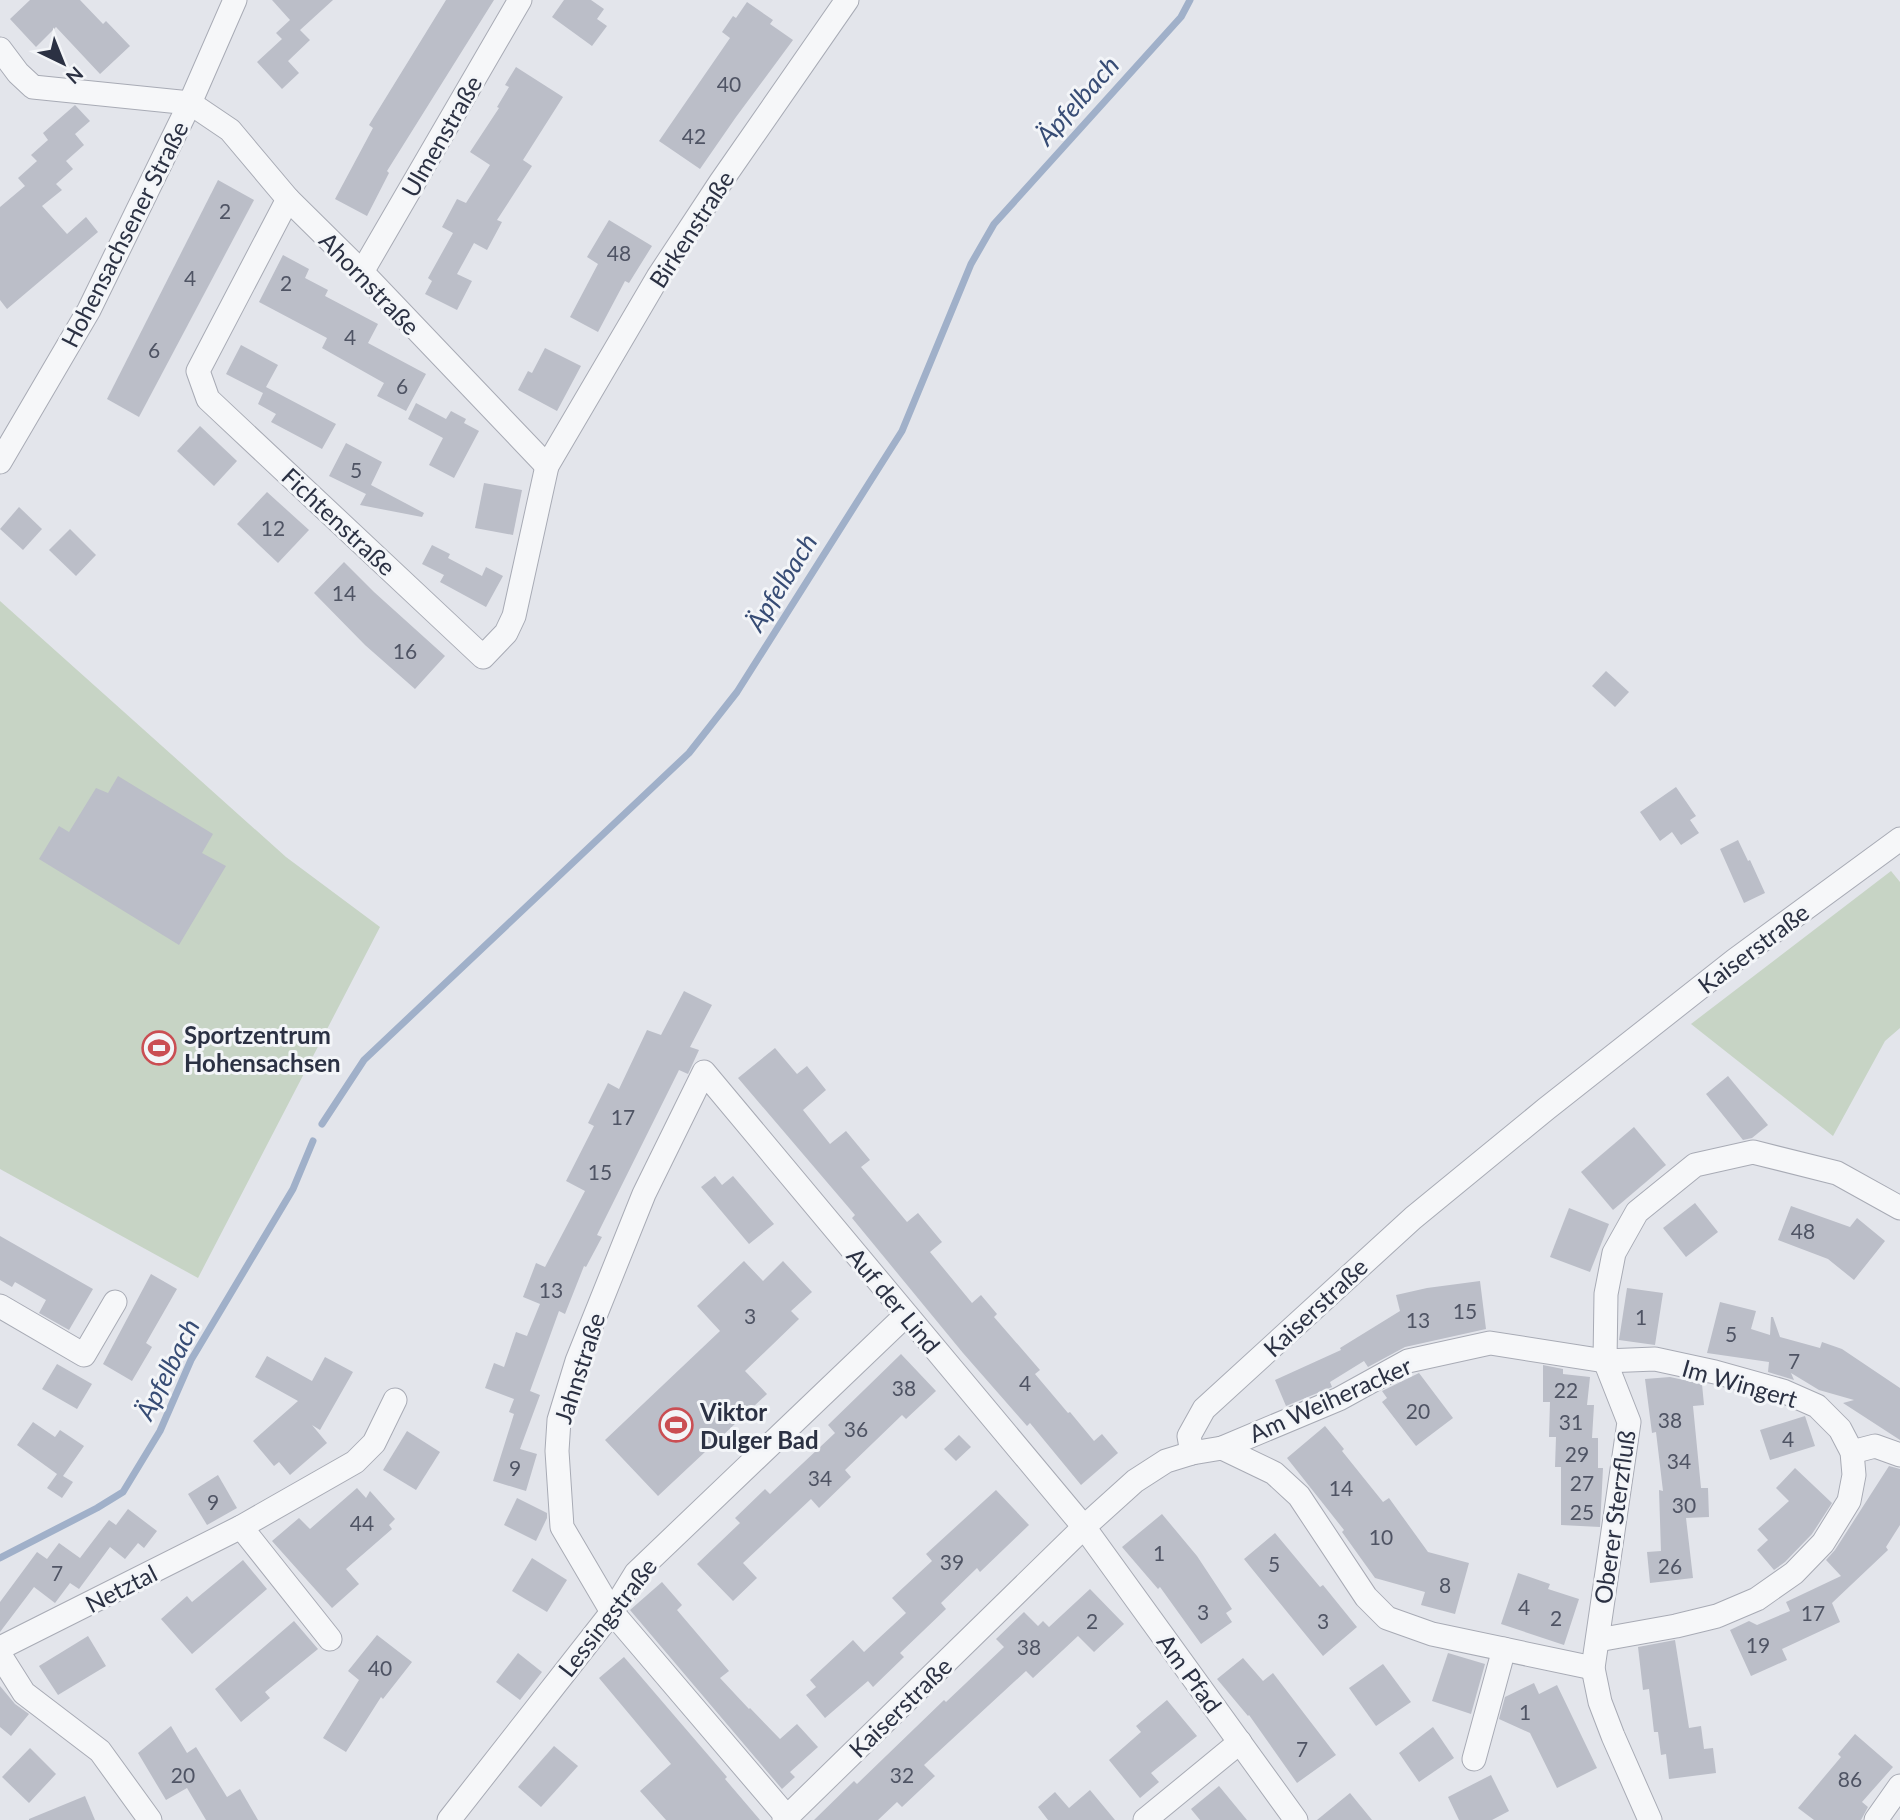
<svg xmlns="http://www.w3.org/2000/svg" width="1900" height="1820" font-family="Lato,sans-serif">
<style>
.green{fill:#c7d4c5}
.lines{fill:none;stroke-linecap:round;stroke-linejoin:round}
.stream{stroke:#a0b0c9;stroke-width:7}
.building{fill:#bbbec8}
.minor-casing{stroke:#a8abb5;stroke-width:25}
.minor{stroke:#f6f7f9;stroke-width:23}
.labels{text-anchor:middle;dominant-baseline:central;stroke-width:6;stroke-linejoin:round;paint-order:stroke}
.number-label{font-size:21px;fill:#4f5464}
.street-label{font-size:24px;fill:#2b3143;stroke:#f3f5f8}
.poi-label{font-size:24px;font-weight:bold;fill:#2b3143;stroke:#f3f5f8;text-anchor:start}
.water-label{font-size:26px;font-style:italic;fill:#374c75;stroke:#f3f5f8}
</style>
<rect width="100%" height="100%" fill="#e3e5eb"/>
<g class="green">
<polygon points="0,601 286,857 380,927 198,1278 0,1169"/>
<polygon points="1891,871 1900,882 1900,1028 1885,1041 1833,1136 1691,1024"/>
</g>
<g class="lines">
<g class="stream">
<polyline points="322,1124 364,1060 689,753 737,692 902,431 971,264 994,224 1181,17 1190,0"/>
<polyline points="0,1558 97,1508 123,1492 160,1431 191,1360 293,1189 313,1141"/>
</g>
</g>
<g class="building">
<polygon points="30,0 80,0 103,24 106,21 130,46 100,74 56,27 36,47 10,19"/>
<polygon points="272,0 333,0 300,30 310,40 288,61 299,73 282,89 257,62 282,39 276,33 290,20"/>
<polygon points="446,0 494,0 387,171 389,173 367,216 335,199 373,128 369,125"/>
<polygon points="564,0 591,0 604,9 597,19 607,26 592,46 552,17"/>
<polygon points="747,2 773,20 770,24 793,40 736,117 700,169 659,141 730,38 722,32 733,16 736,18"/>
<polygon points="516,67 563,97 523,160 532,166 497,220 502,222 487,250 474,243 457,274 472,281 457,310 425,294 432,281 428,278 453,233 442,227 457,199 466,203 490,165 470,152 499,108 497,107 509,87 505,85"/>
<polygon points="75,105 90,121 75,134 84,145 66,161 73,169 56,184 62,190 42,206 67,234 86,217 98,232 7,309 0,300 0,207 25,186 18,178 37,161 31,155 48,140 43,133"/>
<polygon points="218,180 254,200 139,417 107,399"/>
<polygon points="609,220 652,246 629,283 625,281 598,332 570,317 598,264 587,257"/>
<polygon points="283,255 309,269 305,278 328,290 325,296 378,324 368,343 426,374 406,411 377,396 384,383 322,348 327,338 259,302"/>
<polygon points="241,345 278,365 266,387 336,424 322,449 271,422 276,414 258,404 263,393 226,374"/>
<polygon points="545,348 581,366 557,411 518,390 528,371 532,373"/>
<polygon points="416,403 446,419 451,411 466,419 464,423 479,431 454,478 429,465 443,438 408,419"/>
<polygon points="200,426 237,461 214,486 177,451"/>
<polygon points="346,443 382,462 371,485 424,513 422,517 360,505 366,494 329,476"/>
<polygon points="484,483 522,490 513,535 475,528"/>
<polygon points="267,492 309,530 278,563 237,524"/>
<polygon points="19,507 42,529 23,550 0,529"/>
<polygon points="70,529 96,555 76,576 49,550"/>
<polygon points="432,545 450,554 448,558 482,576 486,567 503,576 486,607 440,582 444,575 422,564"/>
<polygon points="344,562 374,592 445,656 415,689 365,645 314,593"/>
<polygon points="1606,671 1629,692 1615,707 1592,686"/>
<polygon points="118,776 213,834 202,853 226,866 179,945 39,859 59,826 69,832 96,788 108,793"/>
<polygon points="1676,787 1696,816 1690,820 1699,833 1681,845 1672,832 1660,841 1640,812"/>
<polygon points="1738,840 1748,861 1750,860 1765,893 1744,903 1720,849"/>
<polygon points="684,991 712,1005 690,1047 699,1050 688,1074 679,1070 597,1235 602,1237 586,1267 584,1266 565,1314 559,1311 530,1391 540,1395 520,1449 537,1454 526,1491 493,1481 514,1414 509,1412 514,1399 485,1388 494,1363 504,1367 516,1332 527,1336 540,1304 523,1297 536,1263 545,1267 585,1191 566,1181 594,1126 588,1123 608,1083 619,1089 647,1030 661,1035"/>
<polygon points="775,1048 797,1074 807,1066 826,1090 803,1110 830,1144 846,1131 870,1160 861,1167 907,1222 918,1213 942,1242 930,1252 972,1303 981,1295 997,1314 994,1317 1040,1370 1035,1374 1068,1413 1070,1412 1094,1441 1102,1434 1118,1453 1081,1485 1030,1423 1027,1426 963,1353 852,1218 855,1215 738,1078"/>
<polygon points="1728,1076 1768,1125 1752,1138 1743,1140 1706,1094"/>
<polygon points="1634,1127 1666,1165 1613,1210 1581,1172"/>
<polygon points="715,1176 722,1185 733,1176 774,1224 749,1244 701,1187"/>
<polygon points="1695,1203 1718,1232 1686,1257 1663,1228"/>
<polygon points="1791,1206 1850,1227 1857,1218 1885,1241 1854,1280 1828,1259 1778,1240"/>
<polygon points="1569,1208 1609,1224 1590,1272 1550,1257"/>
<polygon points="0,1236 93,1289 69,1330 39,1313 46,1300 15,1282 12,1287 0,1280"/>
<polygon points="744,1261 763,1281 783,1261 812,1292 791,1311 799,1319 745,1371 767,1394 658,1496 605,1440 720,1331 697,1306"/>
<polygon points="151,1274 177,1289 146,1343 152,1347 132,1381 103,1364"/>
<polygon points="1480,1281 1486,1329 1405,1347 1368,1367 1364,1361 1330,1382 1332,1387 1286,1406 1275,1380 1341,1350 1340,1348 1400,1311 1396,1295 1427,1288"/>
<polygon points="1627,1288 1663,1293 1655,1345 1619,1340"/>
<polygon points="1720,1302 1756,1311 1751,1329 1770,1335 1771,1317 1773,1317 1780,1337 1820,1348 1822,1342 1842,1349 1900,1388 1900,1440 1843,1403 1854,1400 1819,1390 1791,1373 1794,1380 1768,1372 1769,1362 1707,1353"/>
<polygon points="901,1354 936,1391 906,1419 902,1415 845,1470 851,1477 819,1508 811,1499 743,1563 757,1578 733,1601 697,1564 740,1523 735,1518 765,1489 770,1494 835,1433 828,1425"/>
<polygon points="267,1356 312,1381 325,1357 353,1372 320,1430 312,1425 327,1443 290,1475 279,1462 274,1466 253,1441 298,1401 255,1377"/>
<polygon points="57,1364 92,1384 77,1409 42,1389"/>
<polygon points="1543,1365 1563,1369 1563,1374 1590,1377 1587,1405 1594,1405 1592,1438 1598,1438 1598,1468 1603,1468 1600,1527 1561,1525 1561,1467 1555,1467 1556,1437 1549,1437 1550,1402 1543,1402"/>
<polygon points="1419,1373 1453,1418 1416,1446 1382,1402 1387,1398 1382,1391"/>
<polygon points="1670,1377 1702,1384 1704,1405 1693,1406 1701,1488 1708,1488 1709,1517 1686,1518 1693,1578 1650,1583 1647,1552 1661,1551 1659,1490 1663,1491 1656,1432 1652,1433 1645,1379"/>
<polygon points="1805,1416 1815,1446 1770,1460 1760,1430"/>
<polygon points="33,1422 55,1437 60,1430 84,1446 63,1476 73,1482 62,1498 47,1488 57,1474 17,1445"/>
<polygon points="1325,1426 1344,1449 1342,1451 1383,1502 1389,1498 1428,1552 1469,1563 1455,1614 1421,1605 1425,1592 1375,1578 1342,1532 1344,1530 1287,1458"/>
<polygon points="407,1431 440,1452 416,1490 383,1470"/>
<polygon points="959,1435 971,1447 956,1461 944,1449"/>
<polygon points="1889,1466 1900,1469 1900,1525 1886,1547 1888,1550 1832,1603 1840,1622 1782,1649 1787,1660 1751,1676 1730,1630 1749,1621 1757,1625 1790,1611 1786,1602 1841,1576 1826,1560 1835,1550"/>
<polygon points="1795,1468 1832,1503 1812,1534 1785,1562 1774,1570 1757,1550 1768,1540 1758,1529 1789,1501 1776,1488"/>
<polygon points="218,1475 237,1508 207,1525 188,1494"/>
<polygon points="357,1488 366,1498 370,1491 395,1519 389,1525 392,1529 346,1569 359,1584 332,1608 272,1541 299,1518 310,1529"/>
<polygon points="996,1490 1029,1525 980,1572 977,1568 941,1603 946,1609 900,1653 904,1657 873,1687 868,1681 825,1718 806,1695 816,1687 810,1680 853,1640 864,1652 906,1613 892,1598 932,1561 926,1554"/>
<polygon points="517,1498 547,1513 547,1518 536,1541 504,1525"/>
<polygon points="128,1509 157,1531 144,1548 138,1543 125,1559 110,1547 79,1589 70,1583 55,1603 34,1587 0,1632 0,1602 37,1552 47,1559 59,1543 80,1558 109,1520 116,1525"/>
<polygon points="1162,1514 1197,1556 1232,1609 1226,1613 1232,1622 1201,1644 1160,1587 1158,1589 1122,1547"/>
<polygon points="1275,1533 1320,1587 1323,1585 1357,1627 1323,1656 1244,1559"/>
<polygon points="532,1558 567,1580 547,1612 512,1591"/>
<polygon points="243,1560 267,1589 192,1654 161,1619 187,1596 192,1602"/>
<polygon points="1518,1573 1550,1584 1548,1589 1579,1599 1564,1645 1501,1624"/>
<polygon points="662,1582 682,1605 677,1610 729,1671 720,1678 749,1709 750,1708 780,1739 797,1724 818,1747 790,1772 795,1777 782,1789 630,1610"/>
<polygon points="1090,1589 1124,1624 1094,1652 1078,1636 1033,1678 1026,1671 924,1765 935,1776 902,1807 897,1802 878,1820 814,1820 854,1781 857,1784 944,1700 946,1702 1004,1647 996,1639 1024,1612 1038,1626 1043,1621 1049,1627"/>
<polygon points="294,1621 318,1649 265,1692 270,1698 241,1722 215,1689"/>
<polygon points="377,1635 412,1662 383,1699 381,1697 346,1752 323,1738 359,1680 348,1671"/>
<polygon points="88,1636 106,1666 58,1695 39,1666"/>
<polygon points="1675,1640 1689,1728 1701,1726 1704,1749 1713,1748 1716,1773 1669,1779 1666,1754 1661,1755 1658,1732 1654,1732 1649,1689 1643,1690 1638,1647"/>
<polygon points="518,1653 542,1672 520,1700 496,1682"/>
<polygon points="1448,1653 1485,1664 1471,1714 1432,1701"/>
<polygon points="624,1657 727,1777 725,1779 760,1820 666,1820 640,1791 671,1764 599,1678"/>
<polygon points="1243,1658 1263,1681 1273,1673 1336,1755 1297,1783 1249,1715 1248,1716 1217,1679"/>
<polygon points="1383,1664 1411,1702 1376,1726 1349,1688"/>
<polygon points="1534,1683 1539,1694 1557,1685 1597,1768 1557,1788 1530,1733 1499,1719 1505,1697"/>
<polygon points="0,1686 15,1704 29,1714 11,1736 0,1727"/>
<polygon points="1167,1700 1197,1736 1151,1773 1159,1782 1140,1798 1109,1760 1141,1732 1136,1726"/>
<polygon points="171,1726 187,1753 196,1747 227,1797 240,1789 258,1820 206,1820 187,1788 166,1800 138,1753"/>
<polygon points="1433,1727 1454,1758 1419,1782 1399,1753"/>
<polygon points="1855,1734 1893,1767 1862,1802 1868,1807 1861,1820 1814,1820 1798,1808 1841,1757 1838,1754"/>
<polygon points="554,1746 578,1766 541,1807 518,1787"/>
<polygon points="30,1748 56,1774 29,1803 2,1777"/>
<polygon points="1491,1775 1509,1811 1492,1820 1459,1820 1448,1797"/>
<polygon points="1219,1786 1247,1820 1200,1820 1191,1809"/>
<polygon points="1090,1790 1115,1820 1048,1820 1038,1807 1055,1792 1069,1808"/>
<polygon points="1350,1793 1372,1820 1317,1820"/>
<polygon points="85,1796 95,1820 29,1820 29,1819"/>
</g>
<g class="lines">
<defs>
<g id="minor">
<polyline points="0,49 18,73 33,87 190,103 230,130 288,199 362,272 547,466"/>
<polyline points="288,199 198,371 208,399 483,657 506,633 514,616 547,466 658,277 720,183 847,0"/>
<polyline points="362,272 520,0"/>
<polyline points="0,462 89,310 190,103 235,0"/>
<polyline points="0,1306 84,1355 115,1302"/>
<polyline points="1222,1448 1339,1399 1408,1361 1490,1343 1605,1361 1655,1359 1715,1372 1783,1391 1817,1406 1840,1429 1852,1452 1854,1475 1849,1501 1823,1543 1794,1573 1757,1599 1717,1616 1676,1626 1598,1640"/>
<polyline points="1852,1452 1875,1446 1900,1455"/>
<polyline points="1192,1453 1189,1436 1204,1409 1413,1218 1546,1109 1735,960 1900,839"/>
<polyline points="241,1527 330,1639"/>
<polyline points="0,1648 241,1527 355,1462 374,1443 395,1400"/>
<polyline points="0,1655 24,1693 100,1751 150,1820"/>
<polyline points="1474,1759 1504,1649"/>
<polyline points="787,1817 612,1612 562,1527 557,1451 559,1420 577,1361 644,1194 704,1072 1084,1527 1296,1820"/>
<polyline points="449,1820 612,1612 636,1573 906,1315"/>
<polyline points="784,1820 1084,1527 1135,1481 1166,1461 1192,1453 1222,1448 1274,1473 1299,1496 1366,1597 1387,1618 1432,1634 1593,1668"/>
<polyline points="1145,1820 1240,1742"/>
<polyline points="1650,1820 1613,1736 1600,1702 1593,1668 1629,1422 1605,1361 1606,1294 1614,1253 1637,1212 1695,1165 1753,1152 1837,1173 1900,1208"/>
<polyline points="1876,1820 1900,1786"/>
</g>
</defs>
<use href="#minor" class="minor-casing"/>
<use href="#minor" class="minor"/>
</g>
<defs>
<symbol id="stadium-ring" viewBox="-11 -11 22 22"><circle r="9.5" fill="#f3f5f8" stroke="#ca4e53" stroke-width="1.5"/><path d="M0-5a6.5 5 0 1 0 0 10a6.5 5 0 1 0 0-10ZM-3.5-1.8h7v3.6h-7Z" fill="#ca4e53"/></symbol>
</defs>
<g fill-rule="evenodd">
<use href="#stadium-ring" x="140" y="1029" width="38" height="38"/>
<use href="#stadium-ring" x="657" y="1406" width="38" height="38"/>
</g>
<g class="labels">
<g class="number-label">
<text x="729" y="83">40</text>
<text x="694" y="135">42</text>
<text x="225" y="210">2</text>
<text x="619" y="252">48</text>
<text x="190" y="277">4</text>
<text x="286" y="282">2</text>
<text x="350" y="336">4</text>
<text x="154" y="349">6</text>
<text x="402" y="385">6</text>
<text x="356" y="469">5</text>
<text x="273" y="527">12</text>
<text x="344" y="592">14</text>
<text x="405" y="650">16</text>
<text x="623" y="1116">17</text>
<text x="600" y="1171">15</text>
<text x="1803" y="1230">48</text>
<text x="551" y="1289">13</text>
<text x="1465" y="1310">15</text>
<text x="750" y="1315">3</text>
<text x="1641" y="1316">1</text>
<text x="1418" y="1319">13</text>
<text x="1731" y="1333">5</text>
<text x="1794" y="1360">7</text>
<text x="1025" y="1382">4</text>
<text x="904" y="1387">38</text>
<text x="1566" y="1389">22</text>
<text x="1418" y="1410">20</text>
<text x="1670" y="1419">38</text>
<text x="1571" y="1421">31</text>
<text x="856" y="1428">36</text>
<text x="1788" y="1438">4</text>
<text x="1577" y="1453">29</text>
<text x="1679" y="1460">34</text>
<text x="515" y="1467">9</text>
<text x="820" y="1477">34</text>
<text x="1582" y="1482">27</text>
<text x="1341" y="1487">14</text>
<text x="213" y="1501">9</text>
<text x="1684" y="1504">30</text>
<text x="1582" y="1511">25</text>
<text x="362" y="1522">44</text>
<text x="1381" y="1536">10</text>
<text x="1159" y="1552">1</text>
<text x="952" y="1561">39</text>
<text x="1274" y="1563">5</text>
<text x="1670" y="1565">26</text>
<text x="57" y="1572">7</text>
<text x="1445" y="1584">8</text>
<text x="1524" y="1606">4</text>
<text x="1203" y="1611">3</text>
<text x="1813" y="1612">17</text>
<text x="1556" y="1617">2</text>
<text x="1092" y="1620">2</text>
<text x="1323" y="1620">3</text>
<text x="1758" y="1644">19</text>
<text x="1029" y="1646">38</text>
<text x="380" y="1667">40</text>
<text x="1525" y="1711">1</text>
<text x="1302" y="1748">7</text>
<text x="183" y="1774">20</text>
<text x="902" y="1774">32</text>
<text x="1850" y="1778">86</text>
</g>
<g class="street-label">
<text transform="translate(441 136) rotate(-60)">Ulmenstraße</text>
<text transform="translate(691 229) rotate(-57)">Birkenstraße</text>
<text transform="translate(124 234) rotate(-63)">Hohensachsener Straße</text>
<text transform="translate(370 283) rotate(46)">Ahornstraße</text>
<text transform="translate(339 521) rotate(43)">Fichtenstraße</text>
<text transform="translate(1753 948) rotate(-37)">Kaiserstraße</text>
<text transform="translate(894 1300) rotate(50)">Auf der Lind</text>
<text transform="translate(1315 1307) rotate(-43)">Kaiserstraße</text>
<text transform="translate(579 1368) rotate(-72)">Jahnstraße</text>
<text transform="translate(1740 1383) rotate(16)">Im Wingert</text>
<text transform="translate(1330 1399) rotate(-24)">Am Weiheracker</text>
<text transform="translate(1614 1517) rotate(-82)">Oberer Sterzfluß</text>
<text transform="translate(121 1588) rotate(-27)">Netztal</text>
<text transform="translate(607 1617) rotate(-52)">Lessingstraße</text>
<text transform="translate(1190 1673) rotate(54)">Am Pfad</text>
<text transform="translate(900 1707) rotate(-44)">Kaiserstraße</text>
</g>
<g class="poi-label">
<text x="184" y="1034">Sportzentrum<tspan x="184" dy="28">Hohensachsen</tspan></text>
<text x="700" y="1411">Viktor<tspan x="700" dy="28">Dulger Bad</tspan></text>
</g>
<g class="water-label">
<text transform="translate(1077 100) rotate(-48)">Äpfelbach</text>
<text transform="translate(781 582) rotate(-58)">Äpfelbach</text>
<text transform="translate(167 1369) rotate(-63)">Äpfelbach</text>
</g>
</g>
<g transform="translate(63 63) rotate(137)" stroke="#f3f5f8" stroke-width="5" paint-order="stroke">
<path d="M0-5L12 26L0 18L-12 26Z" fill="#2b3143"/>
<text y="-10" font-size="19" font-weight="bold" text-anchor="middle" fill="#2b3143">N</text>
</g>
</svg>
